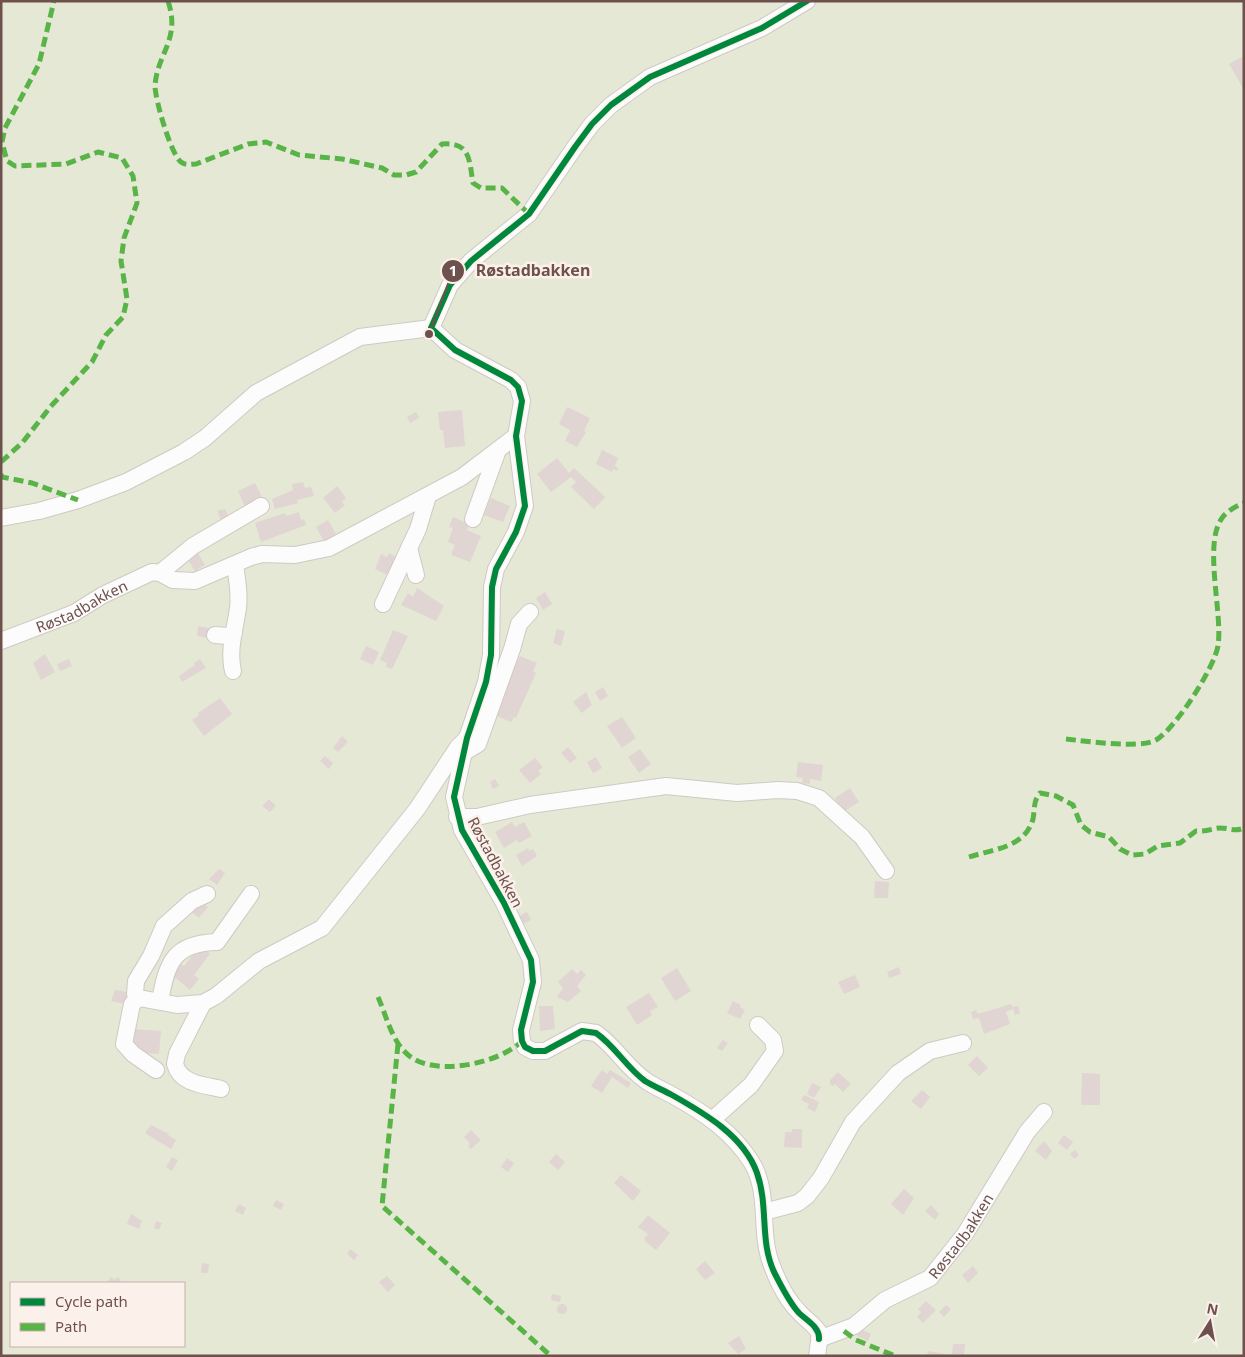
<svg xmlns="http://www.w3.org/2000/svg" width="1245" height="1357" font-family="'Noto Sans',sans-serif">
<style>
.green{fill:#e5e8d5;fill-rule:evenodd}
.building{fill:#e0d5d2}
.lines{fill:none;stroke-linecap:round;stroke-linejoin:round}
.minor-casing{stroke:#d1c8c4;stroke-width:18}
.minor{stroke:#fdfcfc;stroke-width:16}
.quiet{stroke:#59b447;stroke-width:5;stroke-dasharray:10 5;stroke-linecap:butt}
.cycleway-casing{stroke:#fcf1ea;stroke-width:9}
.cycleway{stroke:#00873e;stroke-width:6}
.labels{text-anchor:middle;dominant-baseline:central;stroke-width:5;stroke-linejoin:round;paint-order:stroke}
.street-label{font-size:15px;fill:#6e514d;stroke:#fcf1ea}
.leader{fill:none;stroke:#6e514d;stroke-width:2}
.callout-dot{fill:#6e514d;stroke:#fcf1ea;stroke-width:2}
.mark-label{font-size:15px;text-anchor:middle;font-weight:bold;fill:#fff}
.callout-label{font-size:16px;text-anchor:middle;font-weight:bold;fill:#6e514d;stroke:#fcf1ea;stroke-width:5;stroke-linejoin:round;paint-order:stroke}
</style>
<rect width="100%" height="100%" fill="#f4ede9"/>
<path class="green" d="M1,1H1244V1356H1ZM11,1283H184V1346H11Z"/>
<g class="building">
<polygon points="1244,56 1244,90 1229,64"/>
<polygon points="567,407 590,418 584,431 586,432 577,447 565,441 570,430 559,424"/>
<polygon points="462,410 465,446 445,448 443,430 440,430 438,412"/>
<polygon points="416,412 419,418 410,423 407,417"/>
<polygon points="602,450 618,458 615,466 618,468 617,471 613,469 612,472 596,464"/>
<polygon points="557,458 569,473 574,468 605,497 594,509 571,487 576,482 571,477 551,492 537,474"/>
<polygon points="303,482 305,488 311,487 314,496 297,500 298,503 275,509 272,499 293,490 292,484"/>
<polygon points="255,483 262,497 244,505 238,491"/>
<polygon points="337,486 346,498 342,502 345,505 335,513 323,498"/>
<polygon points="491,498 510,506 503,522 484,515"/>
<polygon points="225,509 229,517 221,520 217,511"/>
<polygon points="299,512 301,520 304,519 306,525 261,542 255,523 285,513 286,516"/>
<polygon points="453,517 469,524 467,530 481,536 470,562 451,555 455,545 448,542 453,528 449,527"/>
<polygon points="328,520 336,534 324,541 316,527"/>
<polygon points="198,553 205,565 195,571 188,560"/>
<polygon points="389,553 396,557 388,575 375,569 381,554 387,557"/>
<polygon points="417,588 444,606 436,621 401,605 408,593 413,597"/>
<polygon points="545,592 552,604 543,610 536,598"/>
<polygon points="198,626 213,629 212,639 197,636"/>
<polygon points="557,629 565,631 561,646 553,643"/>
<polygon points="393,630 408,636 392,669 386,667 387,663 380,660"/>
<polygon points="366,646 379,652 373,665 360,659"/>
<polygon points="45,654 55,672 41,680 33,663"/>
<polygon points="520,656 537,663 533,671 536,673 516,718 514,717 511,722 492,714"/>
<polygon points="69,659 72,666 60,671 57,664"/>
<polygon points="200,659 206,668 182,682 179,676 195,665 194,663"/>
<polygon points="603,687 608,696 600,701 595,692"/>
<polygon points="586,692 592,705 582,713 573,702"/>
<polygon points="220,698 232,714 204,736 192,720 199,715 198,713"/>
<polygon points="622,717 636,738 622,748 607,726"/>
<polygon points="342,736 348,742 338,752 333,748"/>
<polygon points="568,747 577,758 570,763 561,753"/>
<polygon points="640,749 651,764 639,773 628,757"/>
<polygon points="325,756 333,763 329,769 320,761"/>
<polygon points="596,757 602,768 593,773 587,762"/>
<polygon points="535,758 543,767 538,771 541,774 530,783 519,770"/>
<polygon points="798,762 823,765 821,781 810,779 810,784 802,783 803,778 796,777"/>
<polygon points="495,779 499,786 493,789 490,782"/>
<polygon points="850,788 859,802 843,812 835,798"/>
<polygon points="269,799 276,806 270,812 262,806"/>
<polygon points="512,822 515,827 524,822 532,836 519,843 517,840 504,848 495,832"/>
<polygon points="528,848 529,851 533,849 537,856 522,866 516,855"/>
<polygon points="219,869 225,873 217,885 209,879"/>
<polygon points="875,881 889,882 888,898 874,898"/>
<polygon points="200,901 208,907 199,918 189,910"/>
<polygon points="527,912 531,920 523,924 519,916"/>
<polygon points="200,946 210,954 194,975 199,979 190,990 170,973 179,963 184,966"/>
<polygon points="899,967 901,974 889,978 887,972"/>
<polygon points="677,968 691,991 675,1001 661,978"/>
<polygon points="572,969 577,974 581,970 586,975 577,986 581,991 568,1002 557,997 563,988 558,982"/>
<polygon points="855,975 860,987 844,994 838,982"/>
<polygon points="115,990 127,992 125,1004 111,1001"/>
<polygon points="649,993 658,1007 650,1011 652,1015 637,1025 626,1007"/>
<polygon points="733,1001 741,1005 740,1007 745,1010 740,1019 727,1013"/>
<polygon points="1011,1004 1012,1007 1018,1006 1020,1013 1015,1015 1013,1009 1006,1012 1010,1024 984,1034 979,1018 973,1019 971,1012 976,1010 978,1014"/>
<polygon points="539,1006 553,1006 555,1029 540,1031"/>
<polygon points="132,1029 161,1031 159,1054 135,1052 133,1042 131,1042"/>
<polygon points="723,1040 728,1043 722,1051 717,1048"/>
<polygon points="977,1056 988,1068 979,1076 968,1065"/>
<polygon points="602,1070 607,1074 610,1070 631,1083 628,1088 612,1077 602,1093 591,1086"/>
<polygon points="838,1072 851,1084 843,1092 835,1084 833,1086 830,1084 830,1080"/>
<polygon points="1082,1073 1100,1074 1100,1105 1081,1105"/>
<polygon points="812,1083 821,1087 814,1098 807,1094"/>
<polygon points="922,1090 930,1097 921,1109 911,1101"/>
<polygon points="804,1095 819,1102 815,1112 807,1108 809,1104 801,1100"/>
<polygon points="151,1125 169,1134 168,1135 176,1140 171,1149 145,1133"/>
<polygon points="792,1129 802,1129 802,1148 784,1147 785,1132 792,1132"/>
<polygon points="471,1130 481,1140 471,1149 468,1146 470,1144 464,1137"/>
<polygon points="1064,1135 1073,1142 1067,1150 1058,1143"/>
<polygon points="1044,1141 1052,1151 1046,1160 1035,1151"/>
<polygon points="1075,1150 1079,1155 1074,1159 1070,1154"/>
<polygon points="556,1154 565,1162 558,1170 549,1162"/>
<polygon points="172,1157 178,1160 172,1171 166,1167"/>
<polygon points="507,1158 514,1163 508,1172 501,1167"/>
<polygon points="621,1175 641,1191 633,1201 614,1183"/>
<polygon points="904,1189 914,1198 903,1215 891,1204"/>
<polygon points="276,1200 284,1204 281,1210 273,1206"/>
<polygon points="239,1204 246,1208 243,1215 235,1211"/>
<polygon points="931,1205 939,1214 935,1220 925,1211"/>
<polygon points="131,1214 142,1221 139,1229 127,1224"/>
<polygon points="648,1215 670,1233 656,1250 646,1242 644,1239 648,1234 638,1227"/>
<polygon points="156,1221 162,1223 159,1230 154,1228"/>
<polygon points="350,1249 358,1255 354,1260 347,1254"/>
<polygon points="705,1261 715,1273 705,1280 696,1269"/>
<polygon points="202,1263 209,1264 208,1273 201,1273"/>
<polygon points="973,1266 978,1273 968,1283 962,1275"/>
<polygon points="387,1276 395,1285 388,1292 379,1282"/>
<polygon points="111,1277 115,1280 117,1277 121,1280 118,1283 107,1283"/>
<polygon points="552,1294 561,1296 560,1302 551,1300"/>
<polygon points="926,1301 936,1310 923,1323 917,1317 921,1312 918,1309"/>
<circle cx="562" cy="1309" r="5"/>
<polygon points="946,1305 951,1309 944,1317 939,1312"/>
<polygon points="860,1329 871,1334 868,1341 857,1336"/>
<polygon points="739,1336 746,1349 738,1354 728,1343"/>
<polygon points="953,1344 965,1344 964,1355 952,1354"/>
<polygon points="928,1351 950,1355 949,1356 927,1356"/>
</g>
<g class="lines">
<defs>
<g id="minor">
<polyline points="431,328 450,285 471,261 529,214 575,147 592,124 611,105 650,77 762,28 807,1"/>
<path d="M1,518L39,511L78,500L126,482L184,452L205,438L256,393L360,337L431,328L455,350L511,380L518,387L522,401L516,436L525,506L516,532L496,569L492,587L491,655L486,682L467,738L454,797L462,830L504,903L531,960L533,982L521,1030L522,1041L525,1047L533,1051H545L582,1031L596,1033C615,1046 626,1067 645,1080C653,1086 663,1090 672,1095C703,1112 733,1132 752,1163C770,1193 759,1231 771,1263C777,1280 786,1299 799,1312C806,1320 815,1325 820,1334L817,1356"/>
<polyline points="473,519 498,450"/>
<polyline points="409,548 416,575"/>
<polyline points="160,573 193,546 261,506"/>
<polyline points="383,604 418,529 428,496"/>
<polyline points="215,635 228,636 234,633"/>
<path id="s1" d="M1,641L74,613L103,595L152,572L160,573L173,580L195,581L251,557L262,554L295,555L329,548L462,477L516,436"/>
<path d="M233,671C228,649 235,630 238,608C240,594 237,579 235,565"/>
<polyline points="465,752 478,744 512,649 519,624 530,612"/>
<polyline points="457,817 477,817 530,805 666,786 737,793 778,790 797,791 819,798 862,837 886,871"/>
<polyline points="207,894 192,901 164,926 151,956 136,981 135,994 139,998 177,1005 203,1003 216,996 259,961 322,928 417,809 458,747 467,738"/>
<polyline points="139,998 132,1004 124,1044 133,1054 156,1070"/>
<path d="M160,1001C167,962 174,943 217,942L251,894"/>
<path d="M203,1003L177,1054L175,1064C180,1084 204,1085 221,1089"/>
<polyline points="712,1120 751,1085 775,1051 773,1040 758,1025"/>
<polyline points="764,1212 798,1203 807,1196 821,1178 853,1122 898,1073 930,1051 963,1043"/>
<path id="s2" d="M819,1339L854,1326L885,1300L930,1278L965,1234L1027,1132L1044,1112"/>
</g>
</defs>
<use href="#minor" class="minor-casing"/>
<use href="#minor" class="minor"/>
<g class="quiet">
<path d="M168,1C181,40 157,53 155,86C155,99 171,155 181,162C186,166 191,164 196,164L248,144L266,142L299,155L342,159L382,168L394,175H406L416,172L442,144C471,142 469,160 473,183L481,188H502L529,214"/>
<polyline points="1,462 22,443 52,405 92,362 106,335 123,317 127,299 121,261 124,238 137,203 133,176 122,158 98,152 66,164 15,166 7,161 2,142 5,128 39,64 54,1"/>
<polyline points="1,474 2,477 32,483 78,500"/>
<path d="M1066,739C1085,741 1140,749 1156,740C1176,728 1214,668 1218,646C1223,613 1203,544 1222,518C1227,511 1236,506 1244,503"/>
<path d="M969,857C993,849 1025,848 1033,819C1035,809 1033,801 1040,793L1056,796L1073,805L1081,825L1090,832L1109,837L1120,849L1132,855L1145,854L1158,846L1180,843L1196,831C1208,832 1213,828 1220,828C1230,828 1234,832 1244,828"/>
<path d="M378,997C386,1015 391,1038 405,1052C430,1079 499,1064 522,1041"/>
<polyline points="398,1044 382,1206 551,1356"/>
<polyline points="844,1331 856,1340 895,1356"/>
</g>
<defs>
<path id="cycleway" d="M807,1L762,28L650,77L611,105L592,124L575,147L529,214L471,261L450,285L431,328L455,350L511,380L518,387L522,401L516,436L525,506L516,532L496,569L492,587L491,655L486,682L467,738L454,797L462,830L504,903L531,960L533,982L521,1030L522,1041L525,1047L533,1051H545L582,1031L596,1033C615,1046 626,1067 645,1081C653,1086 663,1090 672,1095C704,1113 744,1136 757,1173C769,1207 759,1242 775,1274C782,1287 789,1302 799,1313C806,1320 820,1327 819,1339"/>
</defs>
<use href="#cycleway" class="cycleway-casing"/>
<use href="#cycleway" class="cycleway"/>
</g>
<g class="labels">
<g class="street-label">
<text stroke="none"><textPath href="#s1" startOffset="88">Røstadbakken</textPath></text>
<text transform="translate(496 862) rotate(62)">Røstadbakken</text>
<text stroke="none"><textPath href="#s2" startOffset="180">Røstadbakken</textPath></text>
</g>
</g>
<path class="leader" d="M429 334L453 271"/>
<g class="callout-dot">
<circle cx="429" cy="334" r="5"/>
<circle cx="453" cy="271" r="12"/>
</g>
<g class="mark-label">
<text x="453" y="276">1</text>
</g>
<g class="callout-label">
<text x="533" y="276">Røstadbakken</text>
</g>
<rect width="1245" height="1357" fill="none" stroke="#6e514d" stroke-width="5"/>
<rect x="10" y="1282" width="175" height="65" fill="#fcf1ea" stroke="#c3b1ab"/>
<rect x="20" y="1298" width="25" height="8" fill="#00873e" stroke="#c3b1ab"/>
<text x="55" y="1307" font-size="15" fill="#6e514d">Cycle path</text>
<rect x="20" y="1323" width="25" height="8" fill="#59b447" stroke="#c3b1ab"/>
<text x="55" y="1332" font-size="15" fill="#6e514d">Path</text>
<g transform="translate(1210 1322) rotate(11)" stroke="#fcf1ea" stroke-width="4" paint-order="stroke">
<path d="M0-4L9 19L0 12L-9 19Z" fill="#6e514d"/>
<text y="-8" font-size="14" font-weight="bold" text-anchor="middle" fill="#6e514d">N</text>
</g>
</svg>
